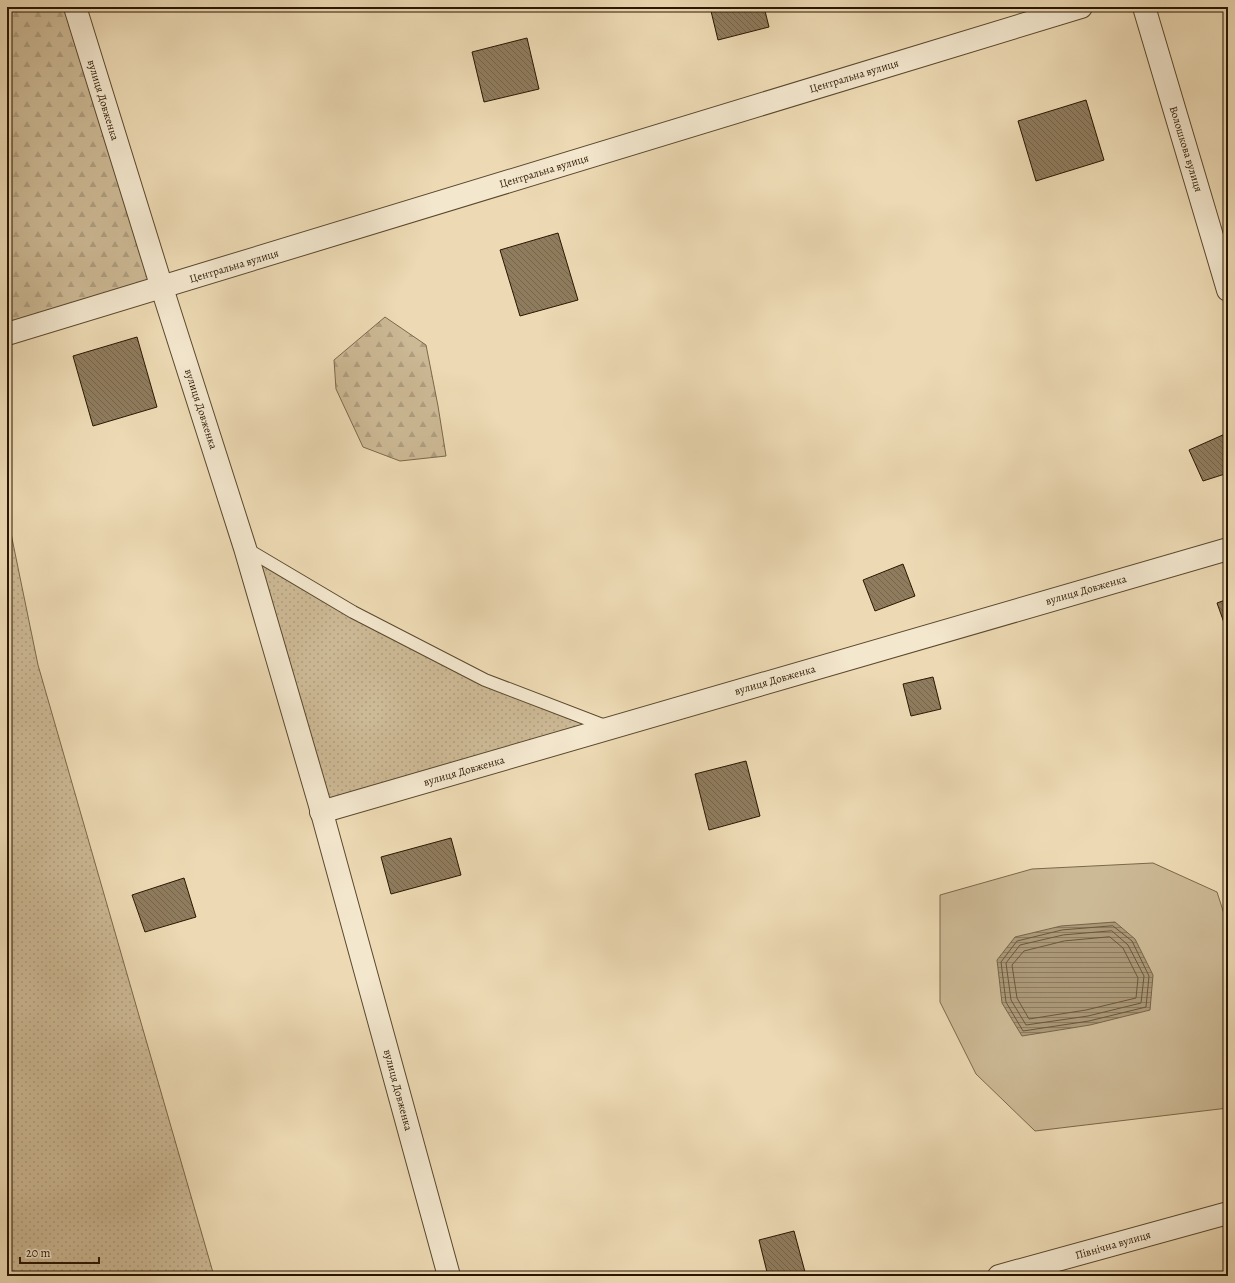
<svg xmlns="http://www.w3.org/2000/svg" width="1235" height="1283" font-family="Alegreya,serif">
<style>
.grass{fill:url(#grass-dots);stroke:#7b684a}
.forest{fill:url(#forest-firs);stroke:#7b684a}
.green{fill:#ccb995;stroke:#7b684a}
.water{fill:url(#water-rules);stroke:#776447}
.lines{fill:none;stroke-linecap:round;stroke-linejoin:round}
.shore{stroke:#6a583c;stroke-width:1}
.building{fill:url(#building-back-hatch);stroke:#2a1700}
.service-casing{stroke:#5b482d;stroke-width:14}
.minor-casing{stroke:#5b482d;stroke-width:24}
.service{stroke:#f3e7ce;stroke-width:12}
.minor{stroke:#f3e7ce;stroke-width:22}
.labels{text-anchor:middle;dominant-baseline:central;stroke-width:4;stroke-linejoin:round;paint-order:stroke}
.street-label{font-size:11px;fill:#2a1700;stroke:#f3e7ce}
</style>
<defs>
<pattern id="grass-dots" width="8" height="8" patternUnits="userSpaceOnUse"><rect width="8" height="8" fill="#ccb995"/><path d="M2 2h.1M6 6h.1" fill="none" stroke="#af9e7f" stroke-width="1.8" stroke-linecap="round"/></pattern>
<pattern id="forest-firs" width="22" height="20" patternUnits="userSpaceOnUse"><rect width="22" height="20" fill="#ccb995"/><path d="M5 1l3.5 6h-7zM16 11l3.5 6h-7z" fill="#af9e7f"/></pattern>
<pattern id="water-rules" width="6" height="5" patternUnits="userSpaceOnUse"><rect width="6" height="5" fill="#ab9877"/><path d="M0 2.5h6" fill="none" stroke="#8b7b5f"/></pattern>
<pattern id="building-back-hatch" width="6" height="6" patternUnits="userSpaceOnUse"><rect width="6" height="6" fill="#8f7c5e"/><path d="M-1 5l2 2M0 0l6 6M5-1l2 2" fill="none" stroke="#75654b"/></pattern>
</defs>
<rect width="100%" height="100%" fill="#eddab4"/>
<filter id="stains"><feTurbulence type="fractalNoise" baseFrequency=".005" numOctaves="4"/><feColorMatrix values="0 0 0 0 .2 0 0 0 0 .09 0 0 0 0 .02 0 0 0 .5 -.17"/></filter>
<radialGradient id="worn" r=".72"><stop offset=".6" stop-color="#630" stop-opacity="0"/><stop offset="1" stop-color="#630" stop-opacity=".3"/></radialGradient>
<g class="grass">
<polygon points="7,514 38,665 214,1276 7,1276"/>
<polygon points="245,548 485,680 611,728 319,802"/>
</g>
<g class="forest">
<polygon points="7,7 83,7 162,288 7,334"/>
<polygon points="385,317 426,345 438,406 446,456 400,461 363,447 336,389 334,360"/>
</g>
<polygon class="green" points="1153,863 1217,892 1228,926 1228,1108 1035,1131 976,1074 940,1002 940,895 1032,869"/>
<polygon class="water" points="1115,922 1135,939 1153,975 1150,1010 1090,1025 1022,1036 1002,1003 997,960 1015,937 1061,926"/>
<g class="lines">
<g class="shore">
<polygon points="1113,926 1132,941 1149,976 1146,1007 1089,1021 1023,1031 1006,1002 1001,962 1017,941 1062,930"/>
<polygon points="1112,931 1128,945 1144,976 1141,1003 1088,1016 1026,1025 1011,1000 1006,963 1020,945 1063,935"/>
<polygon points="1110,937 1123,948 1138,978 1136,998 1086,1010 1029,1019 1017,998 1012,965 1024,951 1064,941"/>
</g>
</g>
<g class="building">
<polygon points="710,7 764,7 769,27 718,40"/>
<polygon points="527,38 539,89 484,102 472,52"/>
<polygon points="1086,100 1104,160 1036,181 1018,121"/>
<polygon points="558,233 578,300 520,316 500,250"/>
<polygon points="137,337 157,407 93,426 73,356"/>
<polygon points="1225,434 1228,442 1228,473 1203,481 1189,450"/>
<polygon points="903,564 915,596 875,611 863,580"/>
<polygon points="1228,599 1228,634 1217,603"/>
<polygon points="933,677 941,709 911,716 903,684"/>
<polygon points="746,761 760,816 709,830 695,774"/>
<polygon points="451,838 461,875 391,894 381,857"/>
<polygon points="184,878 196,917 145,932 132,895"/>
<polygon points="794,1231 805,1272 790,1276 768,1276 759,1240"/>
</g>
<g class="lines">
<defs>
<polyline id="service" points="245,548 353,612 485,680 608,727"/>
<g id="minor">
<polyline points="75,7 162,288 245,548 319,802 449,1276"/>
<polyline points="1144,7 1228,290"/>
<polyline points="7,334 1081,7"/>
<polyline points="321,812 1228,549"/>
<polyline points="999,1276 1228,1213"/>
</g>
</defs>
<use href="#service" class="service-casing"/>
<use href="#minor" class="minor-casing"/>
<use href="#service" class="service"/>
<use href="#minor" class="minor"/>
</g>
<g class="labels">
<g class="street-label">
<text transform="translate(854 76) rotate(-17)">Центральна вулиця</text>
<text transform="translate(103 100) rotate(73)">вулиця Довженка</text>
<text transform="translate(1186 149) rotate(73)">Волошкова вулиця</text>
<text transform="translate(544 171) rotate(-17)">Центральна вулиця</text>
<text transform="translate(234 266) rotate(-17)">Центральна вулиця</text>
<text transform="translate(201 409) rotate(72)">вулиця Довженка</text>
<text transform="translate(1086 590) rotate(-16)">вулиця Довженка</text>
<text transform="translate(775 680) rotate(-16)">вулиця Довженка</text>
<text transform="translate(464 771) rotate(-16)">вулиця Довженка</text>
<text transform="translate(398 1090) rotate(75)">вулиця Довженка</text>
<text transform="translate(1113 1245) rotate(-16)">Північна вулиця</text>
</g>
</g>
<rect width="1235" height="1283" fill="none" stroke="#eddab4" stroke-width="24"/>
<rect x="8" y="8" width="1219" height="1267" fill="none" stroke="#2a1700" stroke-width="2"/>
<rect x="12" y="12" width="1211" height="1259" fill="none" stroke="#2a1700"/>
<path d="M20 1257v6h79v-6" fill="none" stroke="#2a1700" stroke-width="2"/>
<text x="26" y="1257" font-size="12" fill="#2a1700" stroke="#f3e7ce" stroke-width="3" paint-order="stroke">20 m</text>
<rect width="100%" height="100%" filter="url(#stains)"/>
<rect width="100%" height="100%" fill="url(#worn)"/>
</svg>
